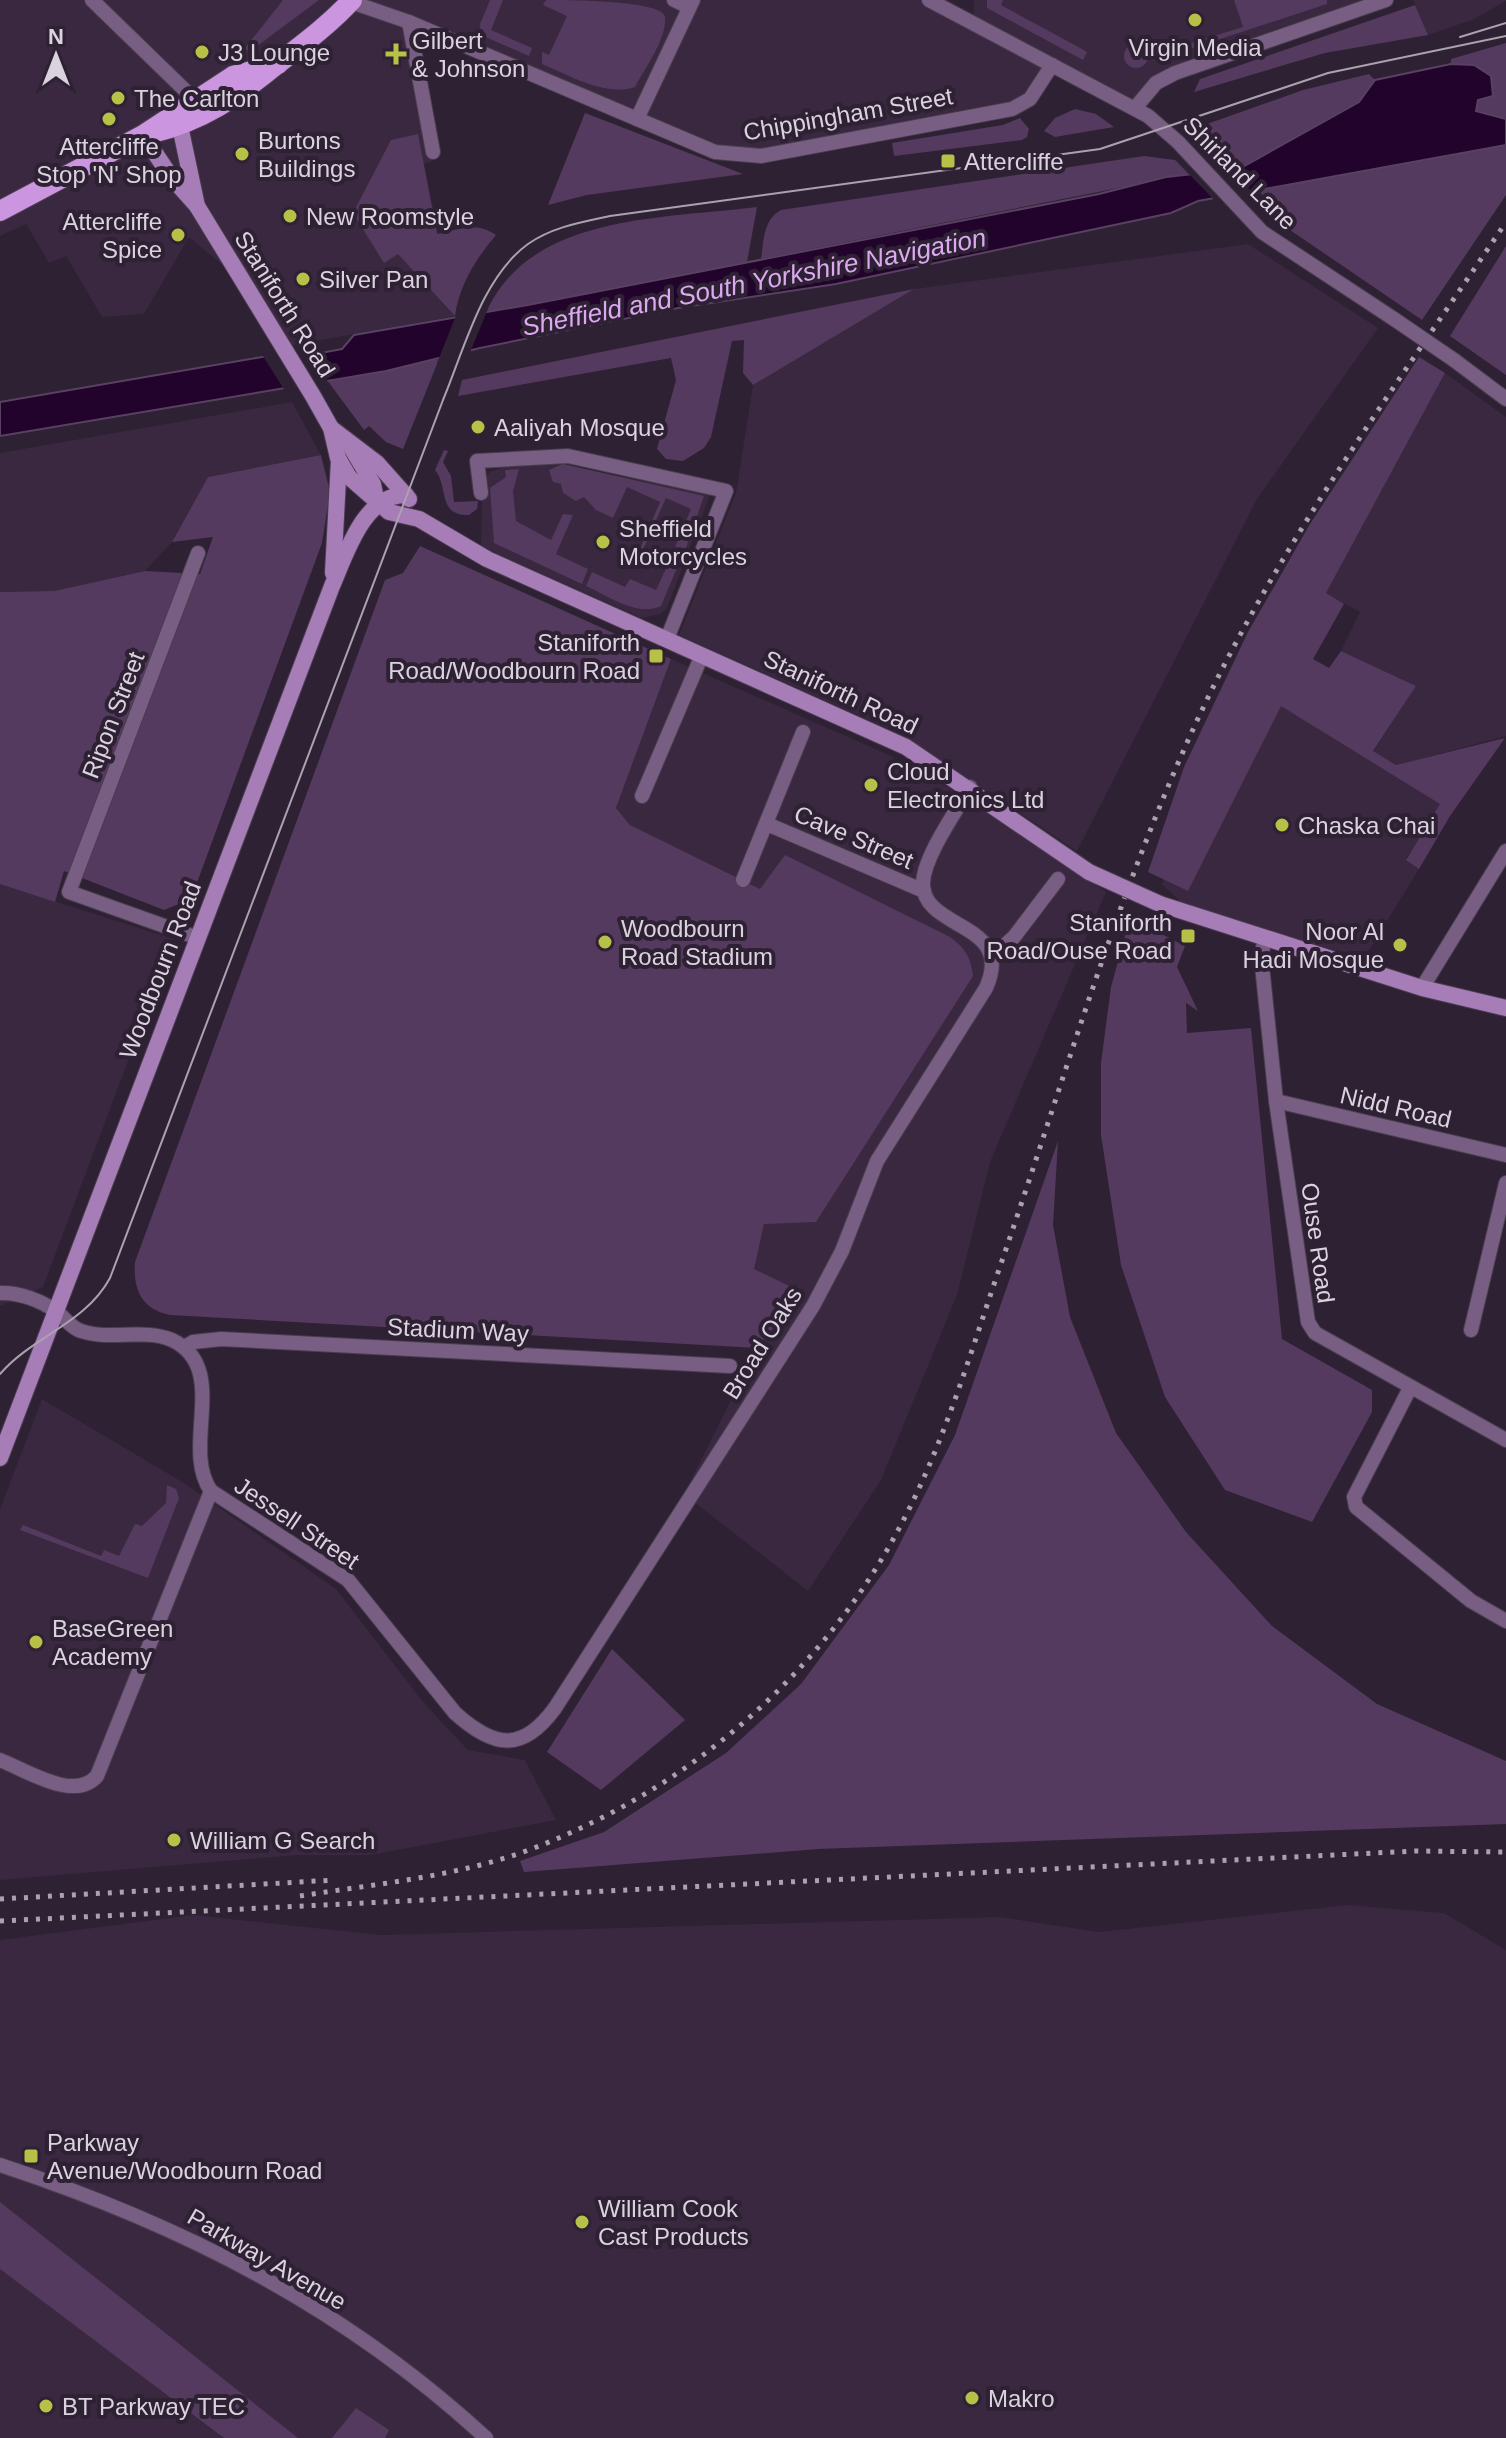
<svg xmlns="http://www.w3.org/2000/svg" width="1506" height="2438" font-family="Arial,sans-serif">
<style>
.built{fill:#392840}
.green{fill:#543a5e}
.water{fill:#21032b;stroke:#594161;stroke-width:2}
.pier{fill:#2e2133}
.lines{fill:none;stroke-linecap:round;stroke-linejoin:round}
.street-casing{stroke:#4a3d4f;stroke-width:16}
.secondary-casing{stroke:#4a3d4f;stroke-width:18}
.primary-casing{stroke:#4a3d4f;stroke-width:22}
.street{stroke:#785e83;stroke-width:14}
.secondary{stroke:#a77db7;stroke-width:16}
.primary{stroke:#cb95e0;stroke-width:20}
.tram{stroke:#aba1af;stroke-width:2}
.rail{stroke:#aba1af;stroke-width:5;stroke-dasharray:4 8;stroke-linecap:butt}
.street-bridge-casing{stroke:#4a3d4f;stroke-width:16;stroke-linecap:butt}
.secondary-bridge-casing{stroke:#4a3d4f;stroke-width:18;stroke-linecap:butt}
.street-bridge{stroke:#785e83;stroke-width:14}
.secondary-bridge{stroke:#a77db7;stroke-width:16}
.poi-dot{fill:#b8c147;stroke:#2e2133;stroke-width:3}
.labels{text-anchor:middle;dominant-baseline:central;stroke-width:8;stroke-linejoin:round;paint-order:stroke}
.poi-label{font-size:24px;fill:#dbd2df;stroke:#2e2133;text-anchor:start}
.street-label{font-size:24px;fill:#dbd2df;stroke:#2e2133}
.water-label{font-size:26px;font-style:italic;fill:#dca9f0;stroke:#2e2133}
</style>
<rect width="100%" height="100%" fill="#2e2133"/>
<g class="built">
<polygon points="0,0 929,0 974,25 974,0 1386,0 1175,73 1135,108 1052,65 1030,99 736,156 410,22 435,160 424,164 455,316 282,347 241,280 189,237 144,314 102,317 66,256 49,263 26,224 0,236"/>
<polygon points="1413,0 1506,0 1506,1 1472,20 1428,35"/>
<polygon points="1248,244 1378,328 1257,499 1077,851 901,734 679,635 736,493 753,385 914,289"/>
<polygon points="1445,373 1506,417 1506,736 1397,765 1373,752 1416,686 1341,651 1360,612 1325,594"/>
<polygon points="292,402 321,455 208,477 172,542 145,571 54,591 0,592 0,453"/>
<polygon points="563,464 710,495 667,608 660,614 642,618 481,546 482,482 490,472 504,467"/>
<polygon points="1290,651 1292,710 1441,804 1406,859 1419,869 1365,957 1196,916 1162,884"/>
<polygon points="671,659 887,754 969,799 1106,892 990,1162 957,1295 881,1480 808,1591 684,1494 757,1348 801,1291 753,1269 764,1224 786,855 760,889 646,835 630,825 616,808"/>
<polygon points="0,884 174,939 43,1287 0,1306"/>
<polygon points="42,1399 184,1483 336,1589 423,1702 468,1750 525,1760 556,1820 371,1855 298,1855 0,1880 0,1509"/>
<polygon points="1348,1905 1444,1913 1506,1950 1506,2438 0,2438 0,1940 193,1915 381,1935 1000,1917 1099,1932"/>
</g>
<g class="green">
<polygon points="283,0 319,0 249,52 245,48"/>
<polygon points="490,0 503,0 491,30 532,48 529,56 481,35 480,24"/>
<path d="M546,0C566,0 663,0 665,17C667,39 645,68 635,87C605,97 569,75 542,64V52L549,55L567,16L543,5Z"/>
<polygon points="987,0 1003,0 1001,5 1082,49 1087,52 1083,60 987,8"/>
<polygon points="1234,0 1327,0 1327,4 1153,61 1151,56 1159,53 1243,27"/>
<polygon points="1415,5 1428,35 1325,53 1194,92 1200,79"/>
<polygon points="1506,43 1506,119 1476,111 1478,100 1474,65 1451,64 1451,59"/>
<circle cx="1136" cy="56" r="12"/>
<polygon points="1369,74 1375,80 1359,102 1239,169 1231,170 1222,160 1207,124 1303,90"/>
<polygon points="1075,109 1096,114 1114,127 1055,137 1044,131 1055,118"/>
<polygon points="585,113 743,174 587,195 548,205"/>
<polygon points="1020,118 1029,129 1027,137 1022,140 894,156 892,143 1003,125"/>
<path d="M418,134L437,234C460,229 476,221 496,235C476,259 459,285 455,316L398,254L384,263L353,213L391,140Z"/>
<polygon points="1506,145 1506,195 1422,320 1290,230 1258,190"/>
<path d="M1144,156L1175,160L1189,174L761,259C764,240 763,220 781,210Z"/>
<path d="M757,207L747,262L486,313C529,213 666,219 757,207Z"/>
<polygon points="1506,246 1506,375 1450,336"/>
<polygon points="914,289 753,385 743,373 744,340 732,341 711,437 704,448 683,461 666,459 657,449 676,380 671,358 458,396 462,380"/>
<polygon points="1419,357 1445,373 1326,593 1344,604 1313,659 1329,668 1341,651 1416,686 1373,751 1396,765 1505,738 1450,816 1419,869 1406,860 1440,804 1281,706 1188,891 1148,872 1184,767 1248,632 1310,524"/>
<polygon points="439,359 403,449 386,442 369,426 364,430 327,380"/>
<path d="M444,450L448,451L443,462L451,476L454,502L478,501L477,509L469,515C437,516 449,487 435,470Z"/>
<polygon points="321,455 330,492 322,543 191,899 164,910 64,871 55,902 0,884 0,592 54,591 145,571 200,574 213,537 172,542 208,477"/>
<polygon points="563,464 704,496 686,548 675,547 691,509 666,498 642,552 639,551 660,502 627,487 613,518 596,510 584,497 576,501 563,493 561,484 553,482 549,470"/>
<polygon points="519,469 513,491 516,521 551,540 563,514 573,515 556,554 588,569 582,584 494,543 490,488 506,477 505,470"/>
<path d="M420,546L671,659L616,808L630,825L760,889L785,855L950,937C965,948 971,957 973,976L816,1222L764,1224L754,1269L802,1292L757,1348L170,1315C141,1309 133,1289 135,1262L385,580L403,573Z"/>
<path d="M669,562L677,568L661,606C637,617 608,596 586,586L592,572L625,587L630,579L656,590Z"/>
<polygon points="1130,918 1185,946 1177,967 1198,1011 1186,1003 1187,1033 1251,1028 1282,1339 1372,1390 1372,1412 1312,1522 1225,1490 1165,1397 1121,1265 1101,1135 1101,1063 1111,987"/>
<polygon points="1058,1141 1053,1225 1070,1317 1116,1433 1186,1532 1272,1626 1377,1704 1506,1761 1506,1824 818,1849 524,1872 520,1861 604,1832 726,1753 801,1684 889,1565 955,1435"/>
<polygon points="167,1485 176,1489 179,1498 148,1578 20,1530 23,1525 101,1556 104,1550 119,1556 135,1524 142,1526 166,1503"/>
<polygon points="612,1649 685,1720 601,1790 547,1752"/>
<polygon points="0,2202 298,2438 224,2438 0,2269"/>
<polygon points="356,2408 389,2430 385,2438 332,2438"/>
</g>
<polygon class="water" points="1451,64 1474,65 1491,76 1493,96 1478,100 1476,111 1506,119 1506,145 1198,201 1171,213 836,284 678,308 480,348 386,371 0,436 0,402 262,357 315,354 342,349 354,335 528,305 1099,194 1166,177 1239,169 1359,102 1375,80"/>
<g class="pier">
<polygon points="1227,166 1255,195 1216,202 1186,171"/>
<polygon points="488,309 469,355 437,363 457,313"/>
<polygon points="309,351 329,384 285,391 261,353"/>
</g>
<g class="lines">
<defs>
<g id="street">
<polyline points="92,0 194,99"/>
<polyline points="674,0 689,7"/>
<polyline points="929,0 1148,116 1178,142 1262,232 1394,319"/>
<polyline points="351,2 409,22 715,152 761,156 1012,109 1030,99 1052,65"/>
<polyline points="409,22 433,152"/>
<polyline points="1135,108 1156,83 1175,73 1386,0"/>
<polyline points="637,119 693,0"/>
<polyline points="1454,360 1506,399"/>
<polyline points="481,493 477,461 568,456 726,491 667,639"/>
<polyline points="642,796 702,655"/>
<polyline points="767,824 924,891"/>
<polyline points="743,880 803,732"/>
<polyline points="198,938 69,892 198,553"/>
<polyline points="1265,939 1261,956 1276,1101 1308,1322 1315,1333 1506,1440"/>
<polyline points="992,957 1014,937 1058,879"/>
<polyline points="1422,988 1506,851"/>
<polyline points="1276,1101 1506,1155"/>
<path d="M0,1293C19,1292 42,1301 57,1312C65,1318 71,1328 81,1331C110,1341 144,1328 172,1340C231,1368 180,1447 211,1491L348,1580L455,1713C494,1748 522,1753 555,1708L813,1306L842,1251L877,1161L986,988C1016,921 922,931 923,883C924,856 956,812 970,787"/>
<polyline points="1471,1330 1506,1183"/>
<polyline points="184,1347 193,1342 221,1339 730,1366"/>
<polyline points="1410,1388 1354,1497 1356,1507 1471,1601 1506,1621"/>
<path d="M0,1760C28,1771 74,1802 97,1776L211,1491"/>
<path d="M0,2165C182,2225 344,2307 486,2438"/>
</g>
<g id="secondary">
<polyline points="173,118 180,126 197,206"/>
<polyline points="143,135 171,177 197,206 313,396 331,428 338,458 349,477 389,512 419,519 487,559 906,747 1089,872"/>
<polyline points="331,428 377,463 409,499"/>
<polyline points="352,449 373,484 377,504"/>
<polyline points="333,573 339,460"/>
<polyline points="1160,904 1422,988 1506,1008"/>
<path d="M0,1458L332,586C346,554 364,494 406,495"/>
</g>
<g id="primary">
<path d="M152,133C202,121 237,97 276,65C303,44 329,25 352,0"/>
<polyline points="0,211 143,135 233,76 278,64"/>
</g>
</defs>
<use href="#street" class="street-casing"/>
<use href="#secondary" class="secondary-casing"/>
<use href="#primary" class="primary-casing"/>
<use href="#street" class="street"/>
<use href="#secondary" class="secondary"/>
<use href="#primary" class="primary"/>
<g class="tram">
<polyline points="1460,37 1506,23"/>
<path d="M0,1374C33,1336 85,1324 110,1278L443,400C464,350 482,277 528,244C552,227 582,222 610,216L1100,149L1328,73L1506,36"/>
</g>
<g class="rail">
<path d="M300,1896C375,1884 454,1877 526,1851C688,1791 825,1673 904,1519C948,1434 974,1341 1005,1252C1063,1083 1113,909 1186,745C1269,557 1392,392 1506,222"/>
<polyline points="0,1899 335,1880"/>
<polyline points="0,1921 1415,1851 1506,1852"/>
</g>
<defs>
<polyline id="street-bridge" points="1394,319 1454,360"/>
<polyline id="secondary-bridge" points="1089,872 1160,904"/>
</defs>
<use href="#street-bridge" class="street-bridge-casing"/>
<use href="#secondary-bridge" class="secondary-bridge-casing"/>
<use href="#street-bridge" class="street-bridge"/>
<use href="#secondary-bridge" class="secondary-bridge"/>
</g>
<g class="poi-dot">
<circle cx="1195" cy="20" r="8"/>
<circle cx="202" cy="52" r="8"/>
<path d="M392 42h8v8h8v8h-8v8h-8v-8h-8v-8h8z"/>
<circle cx="118" cy="98" r="8"/>
<circle cx="109" cy="119" r="8"/>
<circle cx="242" cy="154" r="8"/>
<rect x="940" y="153" width="16" height="16" rx="4"/>
<circle cx="290" cy="216" r="8"/>
<circle cx="178" cy="235" r="8"/>
<circle cx="303" cy="279" r="8"/>
<circle cx="478" cy="427" r="8"/>
<circle cx="603" cy="542" r="8"/>
<rect x="648" y="648" width="16" height="16" rx="4"/>
<circle cx="871" cy="785" r="8"/>
<circle cx="1282" cy="825" r="8"/>
<rect x="1180" y="928" width="16" height="16" rx="4"/>
<circle cx="605" cy="942" r="8"/>
<circle cx="1400" cy="945" r="8"/>
<circle cx="36" cy="1642" r="8"/>
<circle cx="174" cy="1840" r="8"/>
<rect x="23" y="2148" width="16" height="16" rx="4"/>
<circle cx="582" cy="2222" r="8"/>
<circle cx="972" cy="2398" r="8"/>
<circle cx="46" cy="2406" r="8"/>
</g>
<g class="labels">
<g class="poi-label">
<text x="412" y="40">Gilbert<tspan x="412" dy="28">&amp; Johnson</tspan></text>
<text x="1195" y="47" text-anchor="middle">Virgin Media</text>
<text x="218" y="52">J3 Lounge</text>
<text x="134" y="98">The Carlton</text>
<text x="258" y="140">Burtons<tspan x="258" dy="28">Buildings</tspan></text>
<text x="109" y="146" text-anchor="middle">Attercliffe<tspan x="109" dy="28">Stop 'N' Shop</tspan></text>
<text x="964" y="161">Attercliffe</text>
<text x="306" y="216">New Roomstyle</text>
<text x="162" y="221" text-anchor="end">Attercliffe<tspan x="162" dy="28">Spice</tspan></text>
<text x="319" y="279">Silver Pan</text>
<text x="494" y="427">Aaliyah Mosque</text>
<text x="619" y="528">Sheffield<tspan x="619" dy="28">Motorcycles</tspan></text>
<text x="640" y="642" text-anchor="end">Staniforth<tspan x="640" dy="28">Road/Woodbourn Road</tspan></text>
<text x="887" y="771">Cloud<tspan x="887" dy="28">Electronics Ltd</tspan></text>
<text x="1298" y="825">Chaska Chai</text>
<text x="1172" y="922" text-anchor="end">Staniforth<tspan x="1172" dy="28">Road/Ouse Road</tspan></text>
<text x="621" y="928">Woodbourn<tspan x="621" dy="28">Road Stadium</tspan></text>
<text x="1384" y="931" text-anchor="end">Noor Al<tspan x="1384" dy="28">Hadi Mosque</tspan></text>
<text x="52" y="1628">BaseGreen<tspan x="52" dy="28">Academy</tspan></text>
<text x="190" y="1840">William G Search</text>
<text x="47" y="2142">Parkway<tspan x="47" dy="28">Avenue/Woodbourn Road</tspan></text>
<text x="598" y="2208">William Cook<tspan x="598" dy="28">Cast Products</tspan></text>
<text x="988" y="2398">Makro</text>
<text x="62" y="2406">BT Parkway TEC</text>
</g>
<g class="street-label">
<text transform="translate(848 114) rotate(-10)">Chippingham Street</text>
<text transform="translate(1240 173) rotate(45)">Shirland Lane</text>
<text transform="translate(285 304) rotate(58)">Staniforth Road</text>
<text transform="translate(841 692) rotate(25)">Staniforth Road</text>
<text transform="translate(113 715) rotate(-69)">Ripon Street</text>
<text transform="translate(854 837) rotate(23)">Cave Street</text>
<text transform="translate(160 970) rotate(-69)">Woodbourn Road</text>
<text transform="translate(1396 1107) rotate(13)">Nidd Road</text>
<text transform="translate(1318 1243) rotate(82)">Ouse Road</text>
<text transform="translate(458 1330) rotate(3)">Stadium Way</text>
<text transform="translate(762 1343) rotate(-58)">Broad Oaks</text>
<text transform="translate(297 1523) rotate(34)">Jessell Street</text>
<text transform="translate(267 2259) rotate(30)">Parkway Avenue</text>
</g>
<g class="water-label">
<text transform="translate(754 282) rotate(-11)">Sheffield and South Yorkshire Navigation</text>
</g>
</g>
<g transform="translate(56 56)" stroke="#2e2133" stroke-width="6" paint-order="stroke">
<path d="M0-6L14 30L0 20L-14 30Z" fill="#dbd2df"/>
<text y="-12" font-size="22" font-weight="bold" text-anchor="middle" fill="#dbd2df">N</text>
</g>
</svg>
